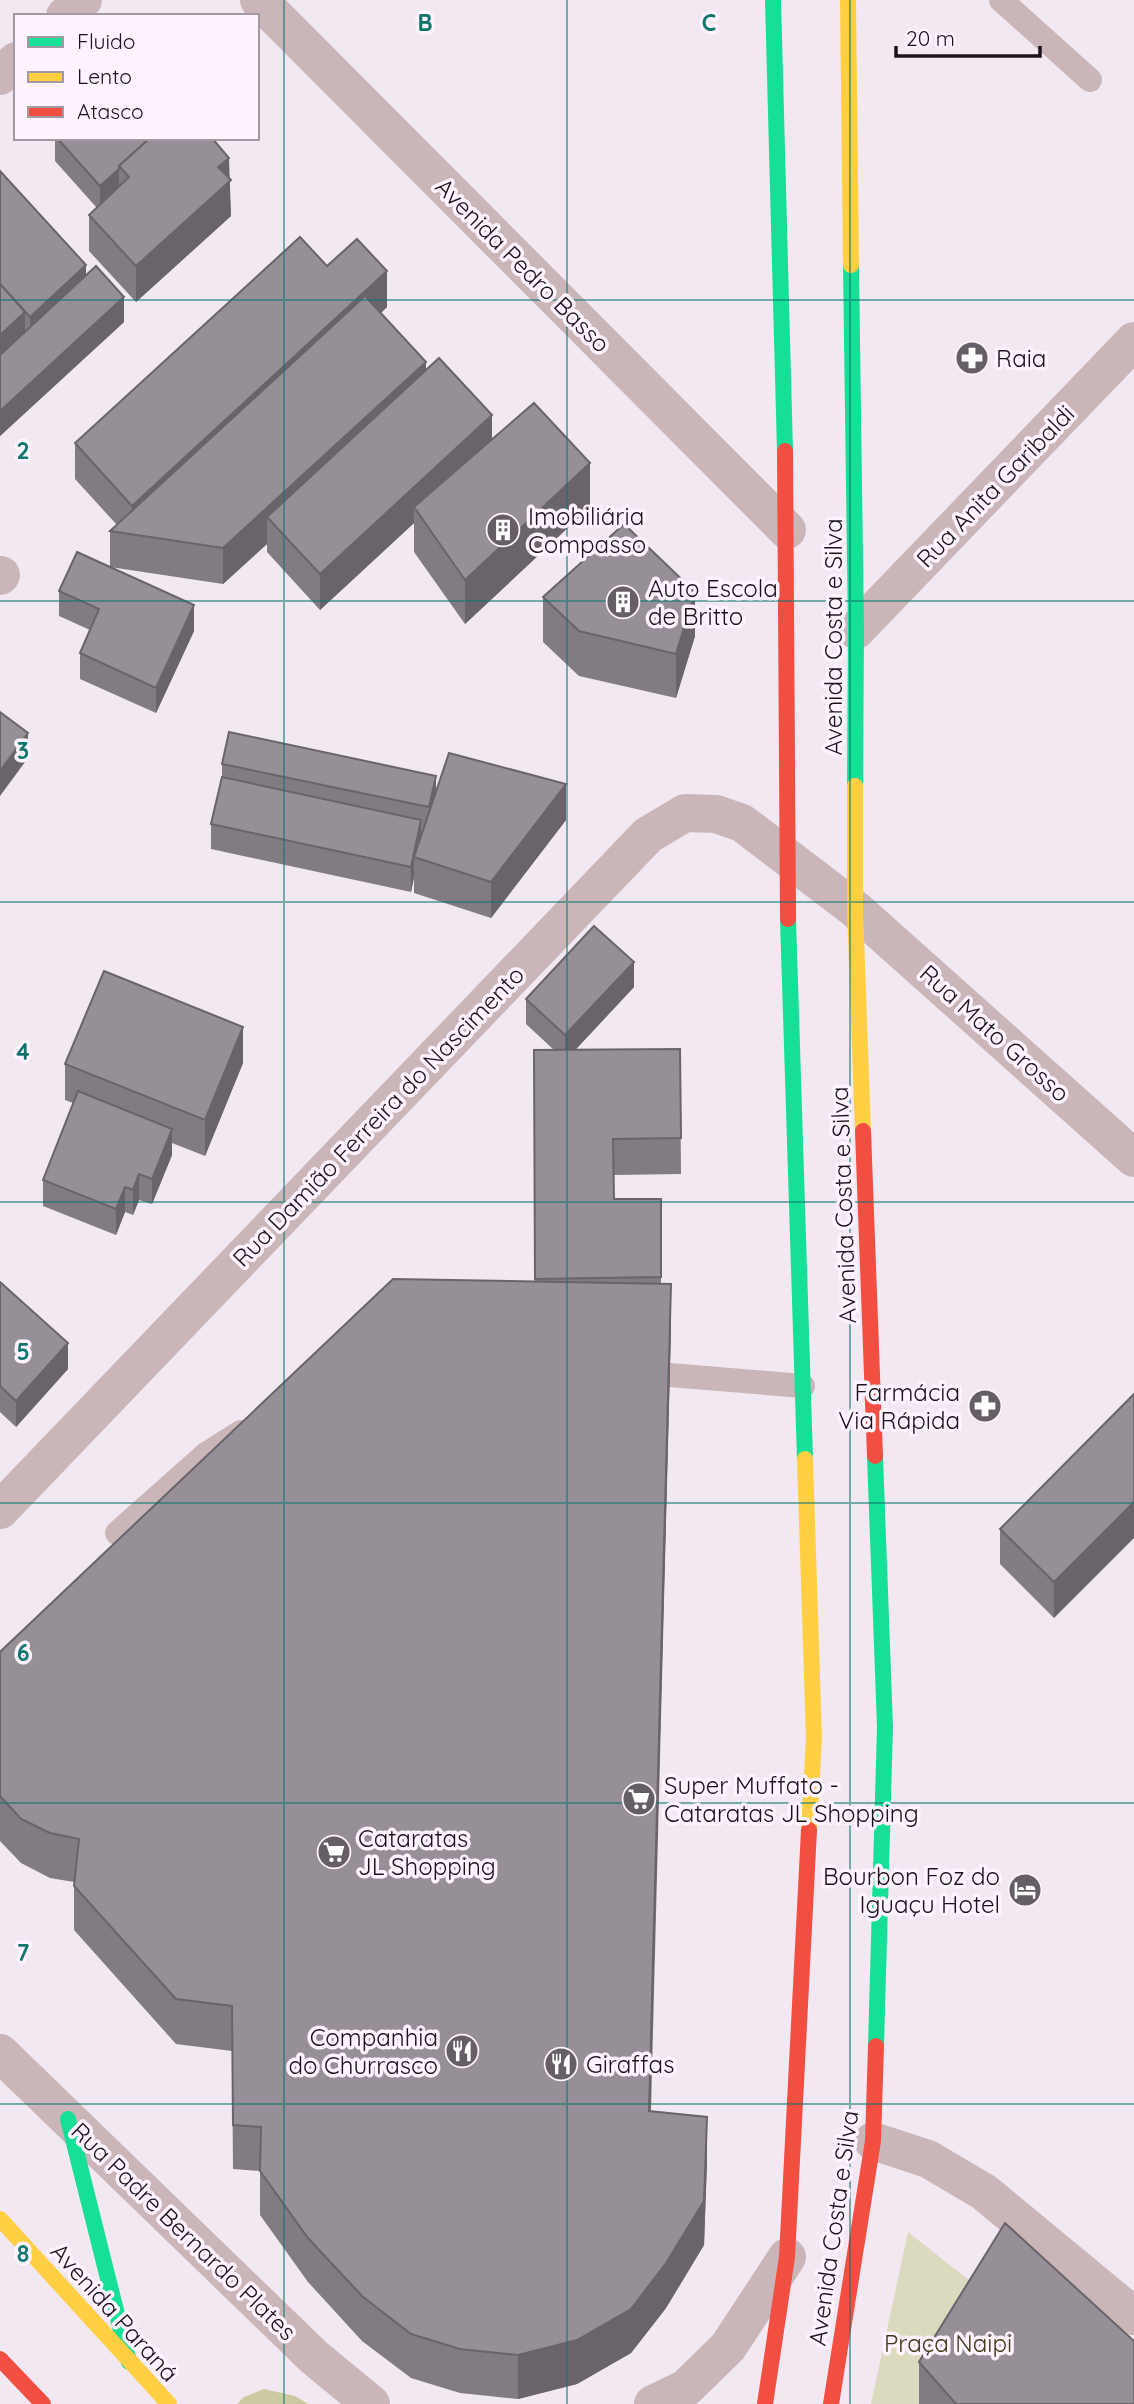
<svg xmlns="http://www.w3.org/2000/svg" width="1134" height="2404" font-family="Quicksand,sans-serif">
<style>
.green{fill:#dbd9be}
.forest{fill:#cccaa0}
.lines{fill:none;stroke-linecap:round;stroke-linejoin:round}
.lane{stroke:#cab6b9;stroke-width:24}
.street{stroke:#cab6b9;stroke-width:38}
.fast{stroke:#16e098;stroke-width:16}
.slow{stroke:#ffcf43;stroke-width:16}
.jam{stroke:#f24e42;stroke-width:16}
.wall{fill:#817b82}
.shaded-wall{fill:#69646a}
.building{fill:#968f97;stroke:#69646a;stroke-width:2}
.grid{fill:none;stroke:#0f766e;stroke-width:2;stroke-opacity:0.55}
.labels{text-anchor:middle;dominant-baseline:central;stroke-width:7;stroke-linejoin:round;paint-order:stroke}
.street-label{font-size:24px;fill:#1a131a;stroke:#fef3ff}
.poi-label{font-size:24px;fill:#1a131a;stroke:#fef3ff;text-anchor:start}
.park-label{font-size:24px;fill:#393b16;stroke:#fef3ff}
.grid-label{font-size:23px;text-anchor:middle;font-weight:bold;fill:#0f766e;stroke:#fef3ff;stroke-width:7;stroke-linejoin:round;paint-order:stroke}
</style>
<rect width="100%" height="100%" fill="#f2e8f2"/>
<polygon class="green" points="908,2232 1126,2404 871,2404"/>
<polygon class="forest" points="264,2389 295,2396 308,2404 237,2404 244,2397"/>
<g class="lines">
<g class="lane">
<polyline points="1001,0 1090,80"/>
<polyline points="670,1375 803,1386"/>
<polyline points="117,1533 206,1454 241,1432"/>
</g>
<g class="street">
<polyline points="259,0 787,530"/>
<polyline points="65,16 83,0"/>
<polyline points="0,76 16,61"/>
<polyline points="0,576 1,575"/>
<polyline points="856,630 1134,341"/>
<polyline points="0,1510 648,835 685,813 716,814 742,823 855,909 1134,1158"/>
<polyline points="0,2053 314,2357 371,2404"/>
<polyline points="873,2141 928,2159 984,2192 1134,2316"/>
<polyline points="653,2404 686,2388 728,2347 787,2257"/>
</g>
<g class="fast">
<polyline points="773,0 785,451"/>
<polyline points="851,265 856,630 855,786"/>
<polyline points="788,919 805,1459"/>
<polyline points="875,1456 885,1727 876,2046"/>
<polyline points="68,2119 129,2362"/>
</g>
<g class="slow">
<polyline points="848,0 851,265"/>
<polyline points="855,786 855,909 863,1131"/>
<polyline points="805,1459 814,1738 809,1830"/>
<polyline points="0,2219 169,2404"/>
</g>
<g class="jam">
<polyline points="785,451 788,919"/>
<polyline points="863,1131 875,1456"/>
<polyline points="0,2359 43,2404"/>
<polyline points="765,2404 787,2257 809,1830"/>
<polyline points="831,2404 873,2141 876,2046"/>
</g>
</g>
<g class="wall">
<polygon points="55,138 212,138 229,179 231,216 136,302 89,251 89,215 97,208 55,161"/>
<polygon points="0,171 124,322 0,436"/>
<polygon points="327,266 387,307 381,313 426,369 492,439 590,507 465,624 414,552 414,523 320,610 267,552 267,544 223,584 110,567 110,531 117,525 75,479 75,443"/>
<polygon points="59,591 194,631 156,713 80,679 80,653 90,630 59,616"/>
<polygon points="543,597 695,636 676,698 579,676 543,642"/>
<polygon points="222,764 436,792 566,820 491,918 414,893 414,877 411,892 211,849 211,824 222,777"/>
<polygon points="634,987 575,1050 680,1049 681,1174 613,1175 614,1199 661,1199 661,1284 671,1328 651,2111 707,2161 704,2245 666,2308 631,2353 577,2384 518,2399 460,2393 411,2378 362,2341 308,2282 260,2215 260,2171 233,2169 232,2051 176,2044 74,1930 74,1882 50,1878 21,1863 0,1841 0,1652 535,1281 534,1050 554,1050 526,1024 526,999"/>
<polygon points="243,1063 205,1156 172,1143 172,1155 152,1204 139,1200 133,1215 125,1212 116,1235 43,1206 43,1180 73,1103 65,1100 65,1064"/>
<polygon points="0,1282 68,1369 16,1427 0,1412"/>
<polygon points="1134,1394 1054,1618 1000,1564 1000,1529"/>
<polygon points="919,2362 1134,2404 919,2404"/>
</g>
<g class="shaded-wall">
<polygon points="229,158 231,216 136,302 136,266 218,167"/>
<polygon points="119,169 119,194 100,212 100,186"/>
<polygon points="86,265 86,291 30,342 30,317"/>
<polygon points="387,271 387,307 139,535 132,534 132,506"/>
<polygon points="124,297 124,322 0,436 0,411"/>
<polygon points="25,312 25,348 0,370 0,335"/>
<polygon points="426,362 426,398 267,517 267,544 223,584 223,548"/>
<polygon points="492,415 492,451 414,507 414,523 320,610 320,574"/>
<polygon points="590,463 590,507 465,624 465,580"/>
<polygon points="695,592 695,636 676,698 676,654"/>
<polygon points="194,605 194,631 156,713 156,688"/>
<polygon points="28,733 28,758 0,796 0,771"/>
<polygon points="436,776 436,801 429,833 429,807"/>
<polygon points="566,784 566,820 491,918 491,882"/>
<polygon points="421,820 421,845 414,857 414,877 411,892 411,867"/>
<polygon points="634,962 634,987 565,1061 565,1035"/>
<polygon points="243,1027 243,1063 205,1156 205,1120"/>
<polygon points="172,1129 172,1155 152,1204 152,1179"/>
<polygon points="139,1174 139,1200 133,1215 133,1190"/>
<polygon points="125,1187 125,1212 116,1235 116,1209"/>
<polygon points="671,1284 671,1328 649,2155 649,2111"/>
<polygon points="68,1343 68,1369 16,1427 16,1401"/>
<polygon points="1134,1502 1134,1538 1054,1618 1054,1582"/>
<polygon points="707,2117 707,2161 704,2245 666,2308 631,2353 577,2384 518,2399 518,2355"/>
</g>
<g class="building">
<polygon points="57,138 150,138 119,166 119,169 100,186"/>
<polygon points="150,138 212,138 229,158 218,167 231,180 136,266 89,215 129,177 119,166"/>
<polygon points="0,171 86,265 30,317 0,284"/>
<polygon points="300,237 327,266 357,239 387,271 132,506 75,443"/>
<polygon points="96,266 124,297 0,411 0,355"/>
<polygon points="0,284 25,312 0,335"/>
<polygon points="365,296 426,362 223,548 110,531"/>
<polygon points="439,358 492,415 320,574 267,517"/>
<polygon points="534,403 590,463 465,580 414,507"/>
<polygon points="624,524 695,592 676,654 579,631 543,597"/>
<polygon points="77,552 194,605 156,688 80,653 99,609 59,591"/>
<polygon points="0,712 28,733 0,771"/>
<polygon points="229,732 436,776 429,807 222,764"/>
<polygon points="449,753 566,784 491,882 414,857"/>
<polygon points="222,777 421,820 411,867 211,824"/>
<polygon points="594,926 634,962 565,1035 526,999"/>
<polygon points="104,971 243,1027 205,1120 65,1064"/>
<polygon points="680,1049 681,1138 613,1139 614,1199 661,1199 661,1277 535,1279 534,1050"/>
<polygon points="78,1091 172,1129 152,1179 139,1174 133,1190 125,1187 116,1209 43,1180"/>
<polygon points="393,1279 671,1284 649,2111 707,2117 704,2201 666,2263 631,2309 577,2340 518,2355 460,2349 411,2334 362,2296 308,2238 260,2171 261,2127 233,2125 232,2006 176,1999 74,1886 79,1839 50,1833 21,1819 0,1796 0,1652"/>
<polygon points="0,1282 68,1343 16,1401 0,1386"/>
<polygon points="1134,1394 1134,1502 1054,1582 1000,1529"/>
<polygon points="1005,2223 1134,2341 1134,2404 956,2404 919,2362"/>
</g>
<path class="grid" d="M284,0V2404M567,0V2404M850,0V2404M0,300H1134M0,601H1134M0,902H1134M0,1202H1134M0,1503H1134M0,1803H1134M0,2104H1134"/>
<defs>
<symbol id="pharmacy-disc" viewBox="-11 -11 22 22"><circle r="9.5" fill="#665e66" stroke="#fef3ff"/><path d="M-2-6h4v4h4v4h-4v4h-4v-4h-4v-4h4Z" fill="#fff"/></symbol>
<symbol id="building-disc" viewBox="-11 -11 22 22"><circle r="9.5" fill="#665e66" stroke="#fef3ff"/><path d="M-4-6H4V6H1V3H-1V6H-4ZM-2.5-4.3h1.7v1.8h-1.7ZM.8-4.3h1.7v1.8H.8ZM-2.5-1h1.7V.8h-1.7ZM.8-1h1.7V.8H.8Z" fill="#fff"/></symbol>
<symbol id="supermarket-disc" viewBox="-11 -11 22 22"><circle r="9.5" fill="#665e66" stroke="#fef3ff"/><path d="M-6-5.5h2.5l.6 2H6L4.5 2H-2.5L-4.4-4H-6ZM-1.5 3.2a1.3 1.3 0 1 0 .1 0ZM3 3.2a1.3 1.3 0 1 0 .1 0Z" fill="#fff"/></symbol>
<symbol id="hotel-disc" viewBox="-11 -11 22 22"><circle r="9.5" fill="#665e66" stroke="#fef3ff"/><path d="M-6-4.5h1.5V1H6V5H4.5V3h-9V5H-6ZM-4 0a1.8 1.8 0 1 1 3.6 0ZM.5 0V-2.5h3Q6-2.5 6 0Z" fill="#fff"/></symbol>
<symbol id="restaurant-disc" viewBox="-11 -11 22 22"><circle r="9.5" fill="#665e66" stroke="#fef3ff"/><path d="M-5-6h1v4h1v-4h1v4h1v-4h1v5L-1.5 .5V6h-2V.5L-5-1ZM5-6V6H3V1.5H1.5Q1.5-4 5-6Z" fill="#fff"/></symbol>
</defs>
<g fill-rule="evenodd">
<use href="#pharmacy-disc" x="953" y="339" width="38" height="38"/>
<use href="#building-disc" x="484" y="511" width="38" height="38"/>
<use href="#building-disc" x="604" y="583" width="38" height="38"/>
<use href="#pharmacy-disc" x="966" y="1387" width="38" height="38"/>
<use href="#supermarket-disc" x="620" y="1780" width="38" height="38"/>
<use href="#supermarket-disc" x="315" y="1833" width="38" height="38"/>
<use href="#hotel-disc" x="1006" y="1871" width="38" height="38"/>
<use href="#restaurant-disc" x="443" y="2032" width="38" height="38"/>
<use href="#restaurant-disc" x="542" y="2045" width="38" height="38"/>
</g>
<g class="labels">
<g class="street-label">
<text transform="translate(523 265) rotate(45)">Avenida Pedro Basso</text>
<text transform="translate(995 486) rotate(-46)">Rua Anita Garibaldi</text>
<text transform="translate(833 637) rotate(-90)">Avenida Costa e Silva</text>
<text transform="translate(995 1033) rotate(42)">Rua Mato Grosso</text>
<text transform="translate(378 1116) rotate(-46)">Rua Damião Ferreira do Nascimento</text>
<text transform="translate(843 1205) rotate(-92)">Avenida Costa e Silva</text>
<text transform="translate(833 2228) rotate(-82)">Avenida Costa e Silva</text>
<text transform="translate(184 2231) rotate(44)">Rua Padre Bernardo Plates</text>
<text transform="translate(115 2312) rotate(48)">Avenida Paraná</text>
</g>
<g class="poi-label">
<text x="996" y="358">Raia</text>
<text x="528" y="516">Imobiliária<tspan x="528" dy="28">Compasso</tspan></text>
<text x="648" y="588">Auto Escola<tspan x="648" dy="28">de Britto</tspan></text>
<text x="960" y="1392" text-anchor="end">Farmácia<tspan x="960" dy="28">Via Rápida</tspan></text>
<text x="664" y="1785">Super Muffato -<tspan x="664" dy="28">Cataratas JL Shopping</tspan></text>
<text x="358" y="1838">Cataratas<tspan x="358" dy="28">JL Shopping</tspan></text>
<text x="1000" y="1876" text-anchor="end">Bourbon Foz do<tspan x="1000" dy="28">Iguaçu Hotel</tspan></text>
<text x="438" y="2037" text-anchor="end">Companhia<tspan x="438" dy="28">do Churrasco</tspan></text>
<text x="586" y="2064">Giraffas</text>
</g>
<g class="park-label">
<text x="948" y="2343">Praça Naipi</text>
</g>
</g>
<g class="grid-label">
<text x="425" y="31">B</text>
<text x="709" y="31">C</text>
<text x="23" y="459">2</text>
<text x="23" y="759">3</text>
<text x="23" y="1060">4</text>
<text x="23" y="1360">5</text>
<text x="23" y="1661">6</text>
<text x="23" y="1961">7</text>
<text x="23" y="2262">8</text>
</g>
<rect x="14" y="14" width="245" height="126" fill="#fef3ff" stroke="#a399a3" stroke-width="2"/>
<rect x="28" y="37" width="35" height="10" fill="#16e098" stroke="#a399a3" stroke-width="2"/>
<text x="77" y="49" font-size="21" fill="#1a131a">Fluido</text>
<rect x="28" y="72" width="35" height="10" fill="#ffcf43" stroke="#a399a3" stroke-width="2"/>
<text x="77" y="84" font-size="21" fill="#1a131a">Lento</text>
<rect x="28" y="107" width="35" height="10" fill="#f24e42" stroke="#a399a3" stroke-width="2"/>
<text x="77" y="119" font-size="21" fill="#1a131a">Atasco</text>
<path d="M896 46v10h144v-10" fill="none" stroke="#1a131a" stroke-width="3.5"/>
<text x="906" y="46" font-size="21" fill="#1a131a" stroke="#fef3ff" stroke-width="5" paint-order="stroke">20 m</text>
</svg>
